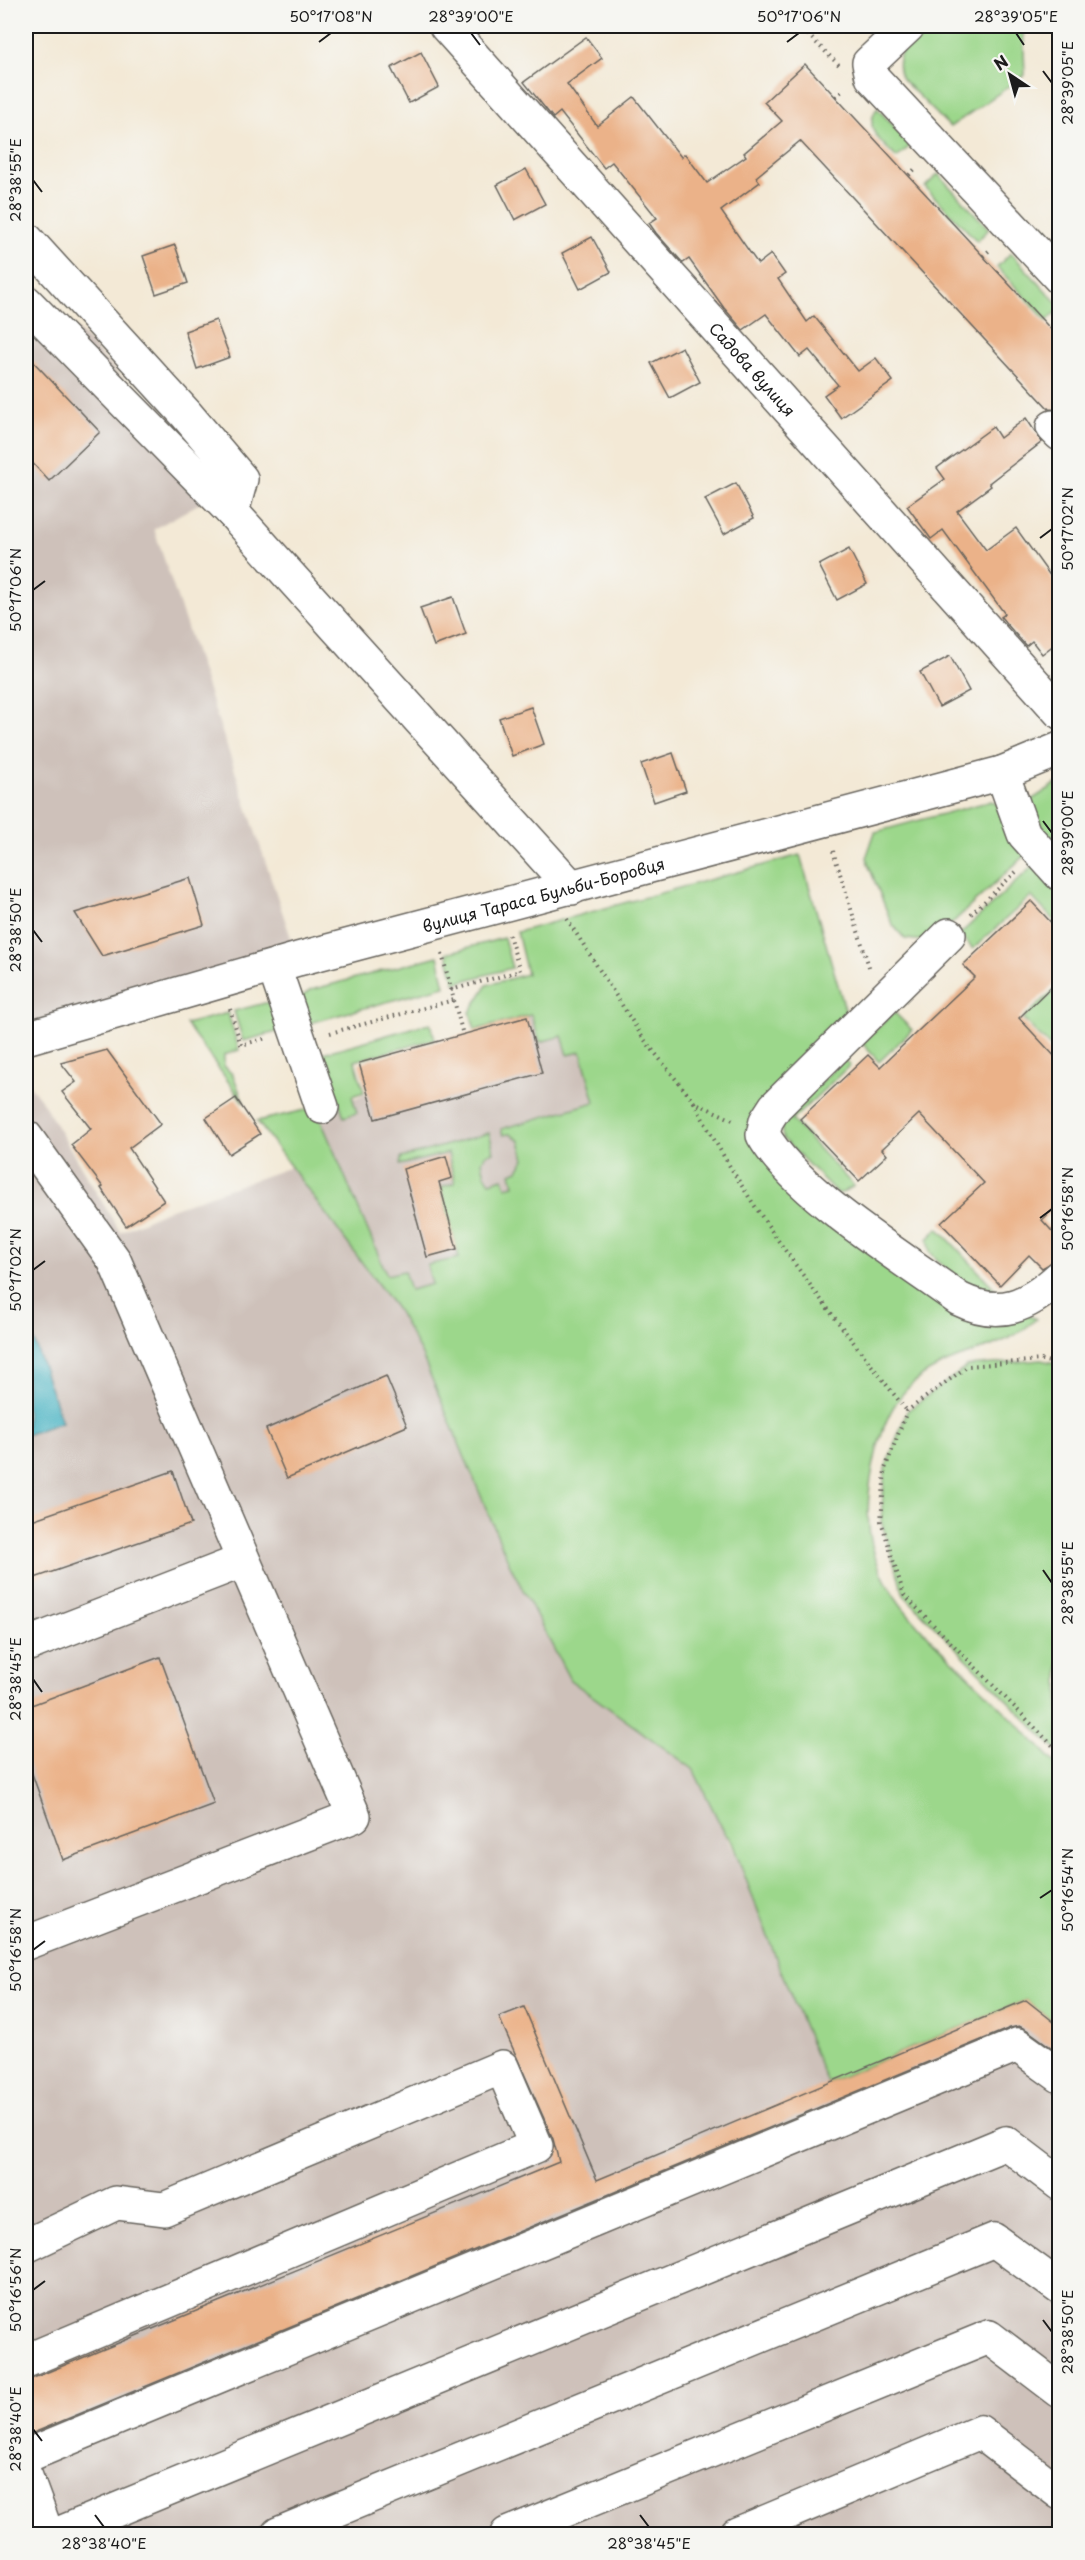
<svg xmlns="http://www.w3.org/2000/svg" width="1085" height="2560" font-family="'Playpen Sans',sans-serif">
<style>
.industrial{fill:#cec1ba}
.green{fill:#9cd78b;stroke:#5c7a54;stroke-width:1.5}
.water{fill:#48b4c4;stroke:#326870;stroke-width:1.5}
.building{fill:#ebb289}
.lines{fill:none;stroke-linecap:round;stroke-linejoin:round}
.minor-casing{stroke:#67645d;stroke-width:36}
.path{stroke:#67645d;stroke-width:4;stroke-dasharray:1.5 4.5;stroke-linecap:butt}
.minor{stroke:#fff;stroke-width:33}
.ticks{fill:none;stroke:#1c1c1c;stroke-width:2}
.labels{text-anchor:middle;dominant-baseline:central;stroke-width:6;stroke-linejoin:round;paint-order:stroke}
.street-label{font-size:16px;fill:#1c1c1c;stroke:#f6f6f2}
.neatline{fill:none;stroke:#1c1c1c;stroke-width:2}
.ticks-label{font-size:15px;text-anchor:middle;fill:#1c1c1c}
</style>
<rect width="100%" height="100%" fill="#f6f6f2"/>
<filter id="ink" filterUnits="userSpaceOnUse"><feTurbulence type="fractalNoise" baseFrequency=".0167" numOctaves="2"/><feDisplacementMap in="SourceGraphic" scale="12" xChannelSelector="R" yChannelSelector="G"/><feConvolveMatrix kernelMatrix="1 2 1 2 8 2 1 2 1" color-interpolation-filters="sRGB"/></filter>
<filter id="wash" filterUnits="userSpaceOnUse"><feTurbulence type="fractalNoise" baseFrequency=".008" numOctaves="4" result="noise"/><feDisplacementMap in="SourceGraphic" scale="24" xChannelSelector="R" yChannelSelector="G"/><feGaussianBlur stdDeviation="1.35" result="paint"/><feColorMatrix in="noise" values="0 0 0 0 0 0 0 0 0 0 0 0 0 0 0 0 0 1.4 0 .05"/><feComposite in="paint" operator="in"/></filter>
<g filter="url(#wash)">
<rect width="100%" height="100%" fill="#f3e9d6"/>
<g class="industrial">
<polygon points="26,274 225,489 154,529 298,959 26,1038"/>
<polygon points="573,1005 615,1149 466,1463 509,1563 570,1680 693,1769 743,1870 827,2083 1026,2000 1059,2026 1059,2534 26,2534 26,1081 40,1098 120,1232 171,1209 291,1167 262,1128 367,1094 359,1063"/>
</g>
<g class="green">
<path d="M927,26H1023L1025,75L950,127L902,79C890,54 910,41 927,26Z"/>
<path d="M877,108L911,145L897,158C883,143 862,130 877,108Z"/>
<polygon points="938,174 989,229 977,241 925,187"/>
<polygon points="1011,253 1059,305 1059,309 1047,321 997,267"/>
<polygon points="1059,782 1059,856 1033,826 1025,804"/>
<polygon points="991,801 996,803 1026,854 936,938 926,941 905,939 892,924 868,864 867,855 875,832"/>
<path d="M800,855L845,1009L843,1021L762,1103L813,1208L1036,1319C1000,1355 940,1352 906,1390C887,1410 878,1441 873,1468C852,1569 903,1613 970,1677C1000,1706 1030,1736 1059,1767V2026L1026,2000L827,2083L781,1971L731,1840L725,1834L693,1769L570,1680L509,1563L421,1353L397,1310L257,1121L310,1109L319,1116L387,1275L404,1271L410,1290L432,1284L427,1265L459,1258L441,1187L455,1183L448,1153L400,1165L401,1158L489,1133L494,1152L485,1155L482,1162L485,1175L490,1182L503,1178L506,1187L514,1185L511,1173L518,1170L525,1159L520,1141L510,1134L503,1135L501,1129L595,1102L581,1052L568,1055L562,1036L540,1042L531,1015L475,1030L470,1012L487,985L527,974L517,932Z"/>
<polygon points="1035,864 1059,891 1059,926 1031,896 973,949 960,934"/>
<polygon points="504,938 512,968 455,983 447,953"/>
<polygon points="438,956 445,986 306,1024 301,997 311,990"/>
<polygon points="1054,990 1059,991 1059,1056 1023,1019"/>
<polygon points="265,1003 270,1003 284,1030 243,1041 234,1011"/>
<polygon points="894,1012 912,1030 879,1062 862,1043"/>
<polygon points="228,1013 239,1050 224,1055 224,1066 233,1075 244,1103 186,1024"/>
<polygon points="430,1023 435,1039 355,1061 364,1092 352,1096 357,1113 344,1117 323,1053"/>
<polygon points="844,1059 850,1065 792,1120 854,1186 842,1193 837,1193 783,1139 781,1126 784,1119"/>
<polygon points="938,1228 995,1289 987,1294 962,1286 930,1252 928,1239"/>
<polygon points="1041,1360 1060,1364 1059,1753 904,1595 881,1521 885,1469 907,1411 968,1366"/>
</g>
<polygon class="water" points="30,1329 62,1422 26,1435 26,1330"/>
<g id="blocks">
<g class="building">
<polygon points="586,37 602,58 567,84 597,126 634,97 681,157 685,154 707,183 746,156 744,153 782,121 764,102 805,64 1059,338 1059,410 1049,409 800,141 756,177 760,182 721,211 758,264 771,254 785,274 778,279 807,322 814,316 858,371 876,358 893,381 841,418 824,395 838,385 809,350 800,357 766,314 743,330 724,308 689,259 683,263 656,233 649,223 657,218 612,162 604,168 560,112 553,118 524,82"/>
<polygon points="421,52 439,87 409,103 391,68"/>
<polygon points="526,169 545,204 515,220 497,185"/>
<polygon points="592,237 611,272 580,289 562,253"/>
<polygon points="175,245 188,283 156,294 143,256"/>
<polygon points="216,320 230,357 197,369 185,331"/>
<polygon points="682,347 700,382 670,398 651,363"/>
<polygon points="26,354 100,432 49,481 26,456"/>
<polygon points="1026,418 1042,442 989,483 991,486 957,511 986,550 1016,528 1059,588 1059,641 1042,654 1032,641 1026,646 1005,622 1001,617 1005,614 943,530 931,539 907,506 945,479 937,468 993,427 1000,438"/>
<polygon points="736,483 754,518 724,534 705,499"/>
<polygon points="849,549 867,584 837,600 819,565"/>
<polygon points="453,597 466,634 434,646 420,608"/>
<polygon points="950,656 969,691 939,707 920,672"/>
<polygon points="531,707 544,744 512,756 499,718"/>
<polygon points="673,753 686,791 654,802 641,764"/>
<polygon points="190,878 204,925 102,956 75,913"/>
<polygon points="1031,901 1059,931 1059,979 1019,1018 1059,1061 1059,1204 1042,1220 1059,1239 1059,1259 1042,1268 1029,1255 1000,1285 941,1223 984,1183 919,1114 882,1149 887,1155 859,1181 800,1119 868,1055 880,1067 975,977 963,965"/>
<polygon points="527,1017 542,1073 375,1119 359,1063"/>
<polygon points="107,1050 161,1124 129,1148 164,1201 126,1226 101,1188 103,1187 71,1145 91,1129 62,1092 76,1082 61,1063"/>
<polygon points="236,1098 260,1134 229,1154 206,1118"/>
<polygon points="446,1156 452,1178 439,1182 457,1249 427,1257 403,1169"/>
<polygon points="386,1376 407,1426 287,1478 266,1429"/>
<polygon points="173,1471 191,1524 26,1581 26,1522"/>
<polygon points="160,1657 214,1804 63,1860 26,1757 26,1707"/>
<polygon points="1026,2000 1059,2026 1059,2053 1027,2030 1019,2026 1010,2028 26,2436 26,2381 559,2162 553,2139 499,2017 524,2007 597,2180"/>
</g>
</g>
</g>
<g filter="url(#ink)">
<use href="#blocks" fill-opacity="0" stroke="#67645d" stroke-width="1.5"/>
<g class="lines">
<defs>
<g id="minor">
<path id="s1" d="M446,26L1060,712"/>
<polyline points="908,26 869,63 872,77 1060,278"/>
<polyline points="26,239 186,414 241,479 232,512 572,888"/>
<polyline points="26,302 232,512"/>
<polyline points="1053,427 1060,434"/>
<polyline points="1002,773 1024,834 1060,874"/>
<path d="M949,935L775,1107L766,1121L763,1135C797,1194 902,1257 959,1299C1000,1319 1028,1306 1060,1277"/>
<polyline points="274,967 322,1107"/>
<path id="s2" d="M26,1038L298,959L1002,773L1060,749"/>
<polyline points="26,1137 114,1260 354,1816 26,1943"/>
<polyline points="26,1645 242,1561"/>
<polyline points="26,2246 116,2203 164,2209 502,2067 536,2146 26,2361"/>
<polyline points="26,2456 1017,2045 1060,2076"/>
<polyline points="26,2477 47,2534"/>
<polyline points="58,2534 1006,2143 1060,2184"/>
<polyline points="278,2534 994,2240 1060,2288"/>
<polyline points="507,2534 989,2337 1060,2391"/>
<polyline points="737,2534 980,2432 1060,2493"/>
</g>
</defs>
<use href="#minor" class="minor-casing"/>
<g class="path">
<polyline points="799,26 839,65"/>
<polyline points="836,97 844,89"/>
<polyline points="909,175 916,168"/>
<polyline points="983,256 991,249"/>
<polyline points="1057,334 1060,332"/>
<polyline points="833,851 870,970"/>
<polyline points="971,914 1016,872"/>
<polyline points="567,919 643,1038 694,1102 735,1121"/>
<polyline points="442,954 463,1035"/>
<polyline points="451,990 520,971 509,935"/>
<polyline points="230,1009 241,1045 267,1038"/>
<polyline points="330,1033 454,1000"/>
<path d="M694,1102C751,1214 830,1312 907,1411"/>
<polyline points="1060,1364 1041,1360 968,1366 907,1411 885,1469 881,1521 904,1595 1060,1753"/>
</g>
<use href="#minor" class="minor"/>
</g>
</g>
<path class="ticks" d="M471,33L480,45M1016,33L1024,45M319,42L331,33M787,42L799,33M1043,71L1052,83M33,180L42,192M1040,538L1052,529M33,590L45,581M1043,821L1052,833M33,930L42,942M1040,1218L1052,1209M33,1270L45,1261M1043,1570L1052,1583M33,1679L42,1692M1040,1898L1052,1890M33,1950L45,1941M33,2290L45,2281M1043,2320L1052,2332M33,2429L42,2441M95,2515L104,2527M640,2515L649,2527"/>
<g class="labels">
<g class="street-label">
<text stroke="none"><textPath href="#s1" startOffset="460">Садова вулиця</textPath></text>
<text stroke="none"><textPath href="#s2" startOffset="537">вулиця Тараса Бульби-Боровця</textPath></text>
</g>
</g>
<rect width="1085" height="2560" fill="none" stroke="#f6f6f2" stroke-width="66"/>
<g transform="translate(1010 75) rotate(324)" stroke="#f6f6f2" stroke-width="4.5" paint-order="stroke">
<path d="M0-4.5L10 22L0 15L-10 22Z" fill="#1c1c1c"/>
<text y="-9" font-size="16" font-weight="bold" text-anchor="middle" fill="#1c1c1c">N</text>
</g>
<rect x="33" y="33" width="1019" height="2494" class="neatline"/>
<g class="ticks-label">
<text x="331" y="22">50°17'08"N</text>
<text x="471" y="22">28°39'00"E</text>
<text x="799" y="22">50°17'06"N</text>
<text x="1016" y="22">28°39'05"E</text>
<text transform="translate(1068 83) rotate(-90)" y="5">28°39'05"E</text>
<text transform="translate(16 180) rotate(-90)" y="5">28°38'55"E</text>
<text transform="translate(1068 529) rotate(-90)" y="5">50°17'02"N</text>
<text transform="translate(16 590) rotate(-90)" y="5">50°17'06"N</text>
<text transform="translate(1068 833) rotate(-90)" y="5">28°39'00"E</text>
<text transform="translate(16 930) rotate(-90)" y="5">28°38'50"E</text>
<text transform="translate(1068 1209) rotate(-90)" y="5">50°16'58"N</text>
<text transform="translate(16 1270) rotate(-90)" y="5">50°17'02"N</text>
<text transform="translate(1068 1583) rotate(-90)" y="5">28°38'55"E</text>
<text transform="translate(16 1679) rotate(-90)" y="5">28°38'45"E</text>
<text transform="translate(1068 1890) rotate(-90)" y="5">50°16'54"N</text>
<text transform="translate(16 1950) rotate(-90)" y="5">50°16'58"N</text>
<text transform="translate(16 2290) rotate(-90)" y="5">50°16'56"N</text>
<text transform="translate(1068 2332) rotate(-90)" y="5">28°38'50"E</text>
<text transform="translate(16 2429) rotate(-90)" y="5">28°38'40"E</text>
<text x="104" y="2549">28°38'40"E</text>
<text x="649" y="2549">28°38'45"E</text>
</g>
</svg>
